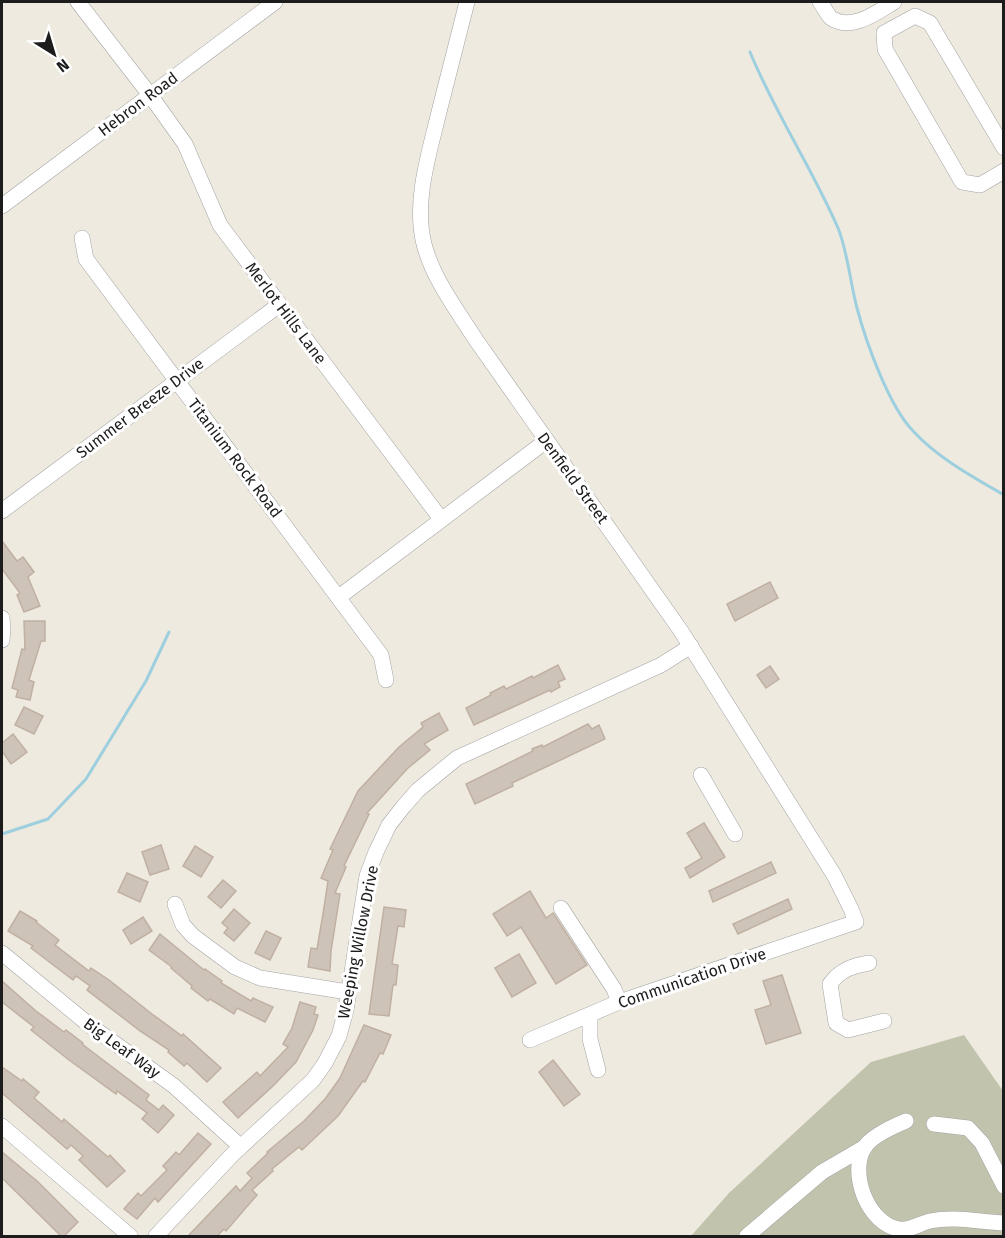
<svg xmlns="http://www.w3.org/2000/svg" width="1005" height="1238" font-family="'Fira Sans',sans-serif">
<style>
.construction{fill:#c2c3ac}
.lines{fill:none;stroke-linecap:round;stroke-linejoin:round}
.stream{stroke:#9dcfdf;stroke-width:3}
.building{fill:#cec3b9;stroke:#c0b0a2;stroke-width:1.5}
.minor-casing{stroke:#a3a3a3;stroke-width:16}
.minor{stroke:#fff;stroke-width:15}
.labels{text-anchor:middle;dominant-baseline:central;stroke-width:6;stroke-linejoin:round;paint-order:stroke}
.street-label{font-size:16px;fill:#1c1c1c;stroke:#fff}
</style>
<rect width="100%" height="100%" fill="#eeeae0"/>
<polygon class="construction" points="964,1035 1003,1091 1003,1236 691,1236 729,1193 871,1062"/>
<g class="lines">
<g class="stream">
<path d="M750,52C775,113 812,168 838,228C848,253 850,282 857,308C866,342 889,407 914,432C938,458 973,477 1004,495"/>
<polyline points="2,834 48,819 86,779 146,681 169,632"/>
</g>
</g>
<g class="building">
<polygon points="2,541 17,561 23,557 34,572 28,577 40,606 24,612 17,595 20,593 2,569"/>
<polygon points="770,582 778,598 735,621 727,604"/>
<polygon points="24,621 45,621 45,641 41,641 29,680 34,682 30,700 16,697 18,690 12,688 22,649 25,650"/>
<polygon points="558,665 565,679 558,682 560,687 551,692 550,690 474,725 466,708 491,695 490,693 504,686 506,689 532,676 533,678"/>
<polygon points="770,666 779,679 766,688 757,675"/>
<polygon points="24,707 43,716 34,734 15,725"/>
<polygon points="439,713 448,730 424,744 430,750 408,768 367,813 369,814 344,866 346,867 335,893 340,894 331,951 330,971 308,967 311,948 317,949 323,914 328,881 321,878 333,850 330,849 358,791 399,747 423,727 421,723"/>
<polygon points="588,724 592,729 599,725 605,739 512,783 513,786 475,804 466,784 533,751 532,749 542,745 543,747"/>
<polygon points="13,734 27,752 11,764 2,751 2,743"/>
<polygon points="704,823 725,857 690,878 685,868 702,858 687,833"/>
<polygon points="161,845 169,869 150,875 142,852"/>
<polygon points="195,846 213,857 201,877 183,866"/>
<polygon points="771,862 776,873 713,902 709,891"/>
<polygon points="127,873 148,882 140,902 118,892"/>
<polygon points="223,880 236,891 221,908 208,897"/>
<polygon points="530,891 546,918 553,913 587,965 556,984 521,927 507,936 493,914"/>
<polygon points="788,899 792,909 738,934 733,924"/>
<polygon points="384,907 406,910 404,927 398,926 392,964 398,965 396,985 393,985 389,1016 369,1014"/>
<polygon points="234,909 250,923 234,941 224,933 228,928 222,923"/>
<polygon points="20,911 37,921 36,922 59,940 55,945 89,971 91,968 109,980 152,1014 182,1036 183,1034 221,1068 207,1082 187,1063 184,1066 168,1052 169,1050 140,1031 87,990 90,986 76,976 73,980 31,948 33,946 8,931"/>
<polygon points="143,917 152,931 131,944 123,930"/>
<polygon points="266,931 281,938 270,960 255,953"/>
<polygon points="160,934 204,970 205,969 222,981 221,983 251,1001 253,998 273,1007 265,1022 237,1008 234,1014 210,999 208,1001 191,988 192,986 171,968 172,967 149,950"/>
<polygon points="519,954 536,983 512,997 495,968"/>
<polygon points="782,975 801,1033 766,1044 755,1010 771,1005 763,981"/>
<polygon points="2,981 36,1011 64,1032 66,1030 83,1043 82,1044 149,1095 146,1100 159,1110 163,1105 174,1115 158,1133 142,1119 147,1113 117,1091 116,1094 69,1060 31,1030 34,1027 2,1002"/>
<polygon points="300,1002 316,1007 314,1014 318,1015 313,1030 296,1062 273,1086 238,1118 223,1102 257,1072 260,1076 288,1047 283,1044 292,1028"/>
<polygon points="364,1025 391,1035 383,1054 380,1053 365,1082 363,1081 338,1116 302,1150 299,1147 272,1169 273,1171 252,1190 257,1195 226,1231 224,1229 217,1236 188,1236 236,1186 240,1191 252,1178 247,1173 268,1153 267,1152 304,1121 325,1099 340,1078"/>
<polygon points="553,1060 580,1094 564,1106 539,1072"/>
<polygon points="2,1067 22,1081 23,1079 39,1092 34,1098 62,1122 64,1119 108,1157 110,1155 125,1171 107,1187 79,1160 83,1156 71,1145 67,1149 2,1093"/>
<polygon points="198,1133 211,1144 158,1202 155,1198 137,1219 124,1209 138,1193 141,1196 167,1170 163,1166 176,1152 179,1155"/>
<polygon points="2,1152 37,1181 78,1222 64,1236 61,1236 2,1178"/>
</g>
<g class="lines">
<defs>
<g id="minor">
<polyline points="78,2 150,95 185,144 220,225 441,519"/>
<path d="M467,2C458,37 449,73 440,108C430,151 413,200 424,244C433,279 457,310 476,340L681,631L834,875L851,909L856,922L619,1002L530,1040"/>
<path d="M820,2C823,6 827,14 831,18C852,32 877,12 894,2"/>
<polyline points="1004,148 930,23 915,16 884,33 885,49 962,182 980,185 1004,171"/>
<polyline points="2,206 275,2"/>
<polyline points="82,238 86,259 381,655 386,680"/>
<polyline points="2,511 279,305"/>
<polyline points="339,597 546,441"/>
<polyline points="2,618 3,629 2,640"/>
<polyline points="701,775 735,834"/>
<polyline points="175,904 183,925 193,936 235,967 260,978 348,992"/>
<polyline points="561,908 614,989 619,1002"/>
<polyline points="2,953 88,1024 174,1086 240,1146"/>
<path d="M869,963C852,966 840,970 830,984L836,1023L848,1030L884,1021"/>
<polyline points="590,1015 590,1039 598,1070"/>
<path d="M906,1121C894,1126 871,1136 864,1148C849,1174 868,1224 899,1229C909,1231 921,1223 930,1221C954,1216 979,1222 1004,1223"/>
<polyline points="934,1124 968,1128 982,1143 1004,1186"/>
<polyline points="2,1126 130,1236"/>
<polyline points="156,1236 232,1155 313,1080 325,1063 339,1036 346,1010 367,876 376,852 389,825 403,807 418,790 457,758 661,665 691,646"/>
<polyline points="747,1236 822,1172 865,1147"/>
</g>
</defs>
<use href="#minor" class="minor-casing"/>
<use href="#minor" class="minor"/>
</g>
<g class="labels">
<g class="street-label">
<text transform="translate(138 104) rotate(-37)">Hebron Road</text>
<text transform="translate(286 313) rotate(53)">Merlot Hills Lane</text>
<text transform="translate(140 408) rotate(-37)">Summer Breeze Drive</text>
<text transform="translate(235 458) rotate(53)">Titanium Rock Road</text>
<text transform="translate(573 478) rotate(54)">Denfield Street</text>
<text transform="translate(358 942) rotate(-79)">Weeping Willow Drive</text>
<text transform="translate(692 978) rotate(-19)">Communication Drive</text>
<text transform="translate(122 1048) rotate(36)">Big Leaf Way</text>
</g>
</g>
<rect width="1005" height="1238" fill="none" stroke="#1c1c1c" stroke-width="6"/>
<g transform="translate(54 54) rotate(143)" stroke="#ffffff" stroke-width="4.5" paint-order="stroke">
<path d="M0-4.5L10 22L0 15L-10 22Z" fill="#1c1c1c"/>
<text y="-9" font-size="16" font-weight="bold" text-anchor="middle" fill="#1c1c1c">N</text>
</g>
</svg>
